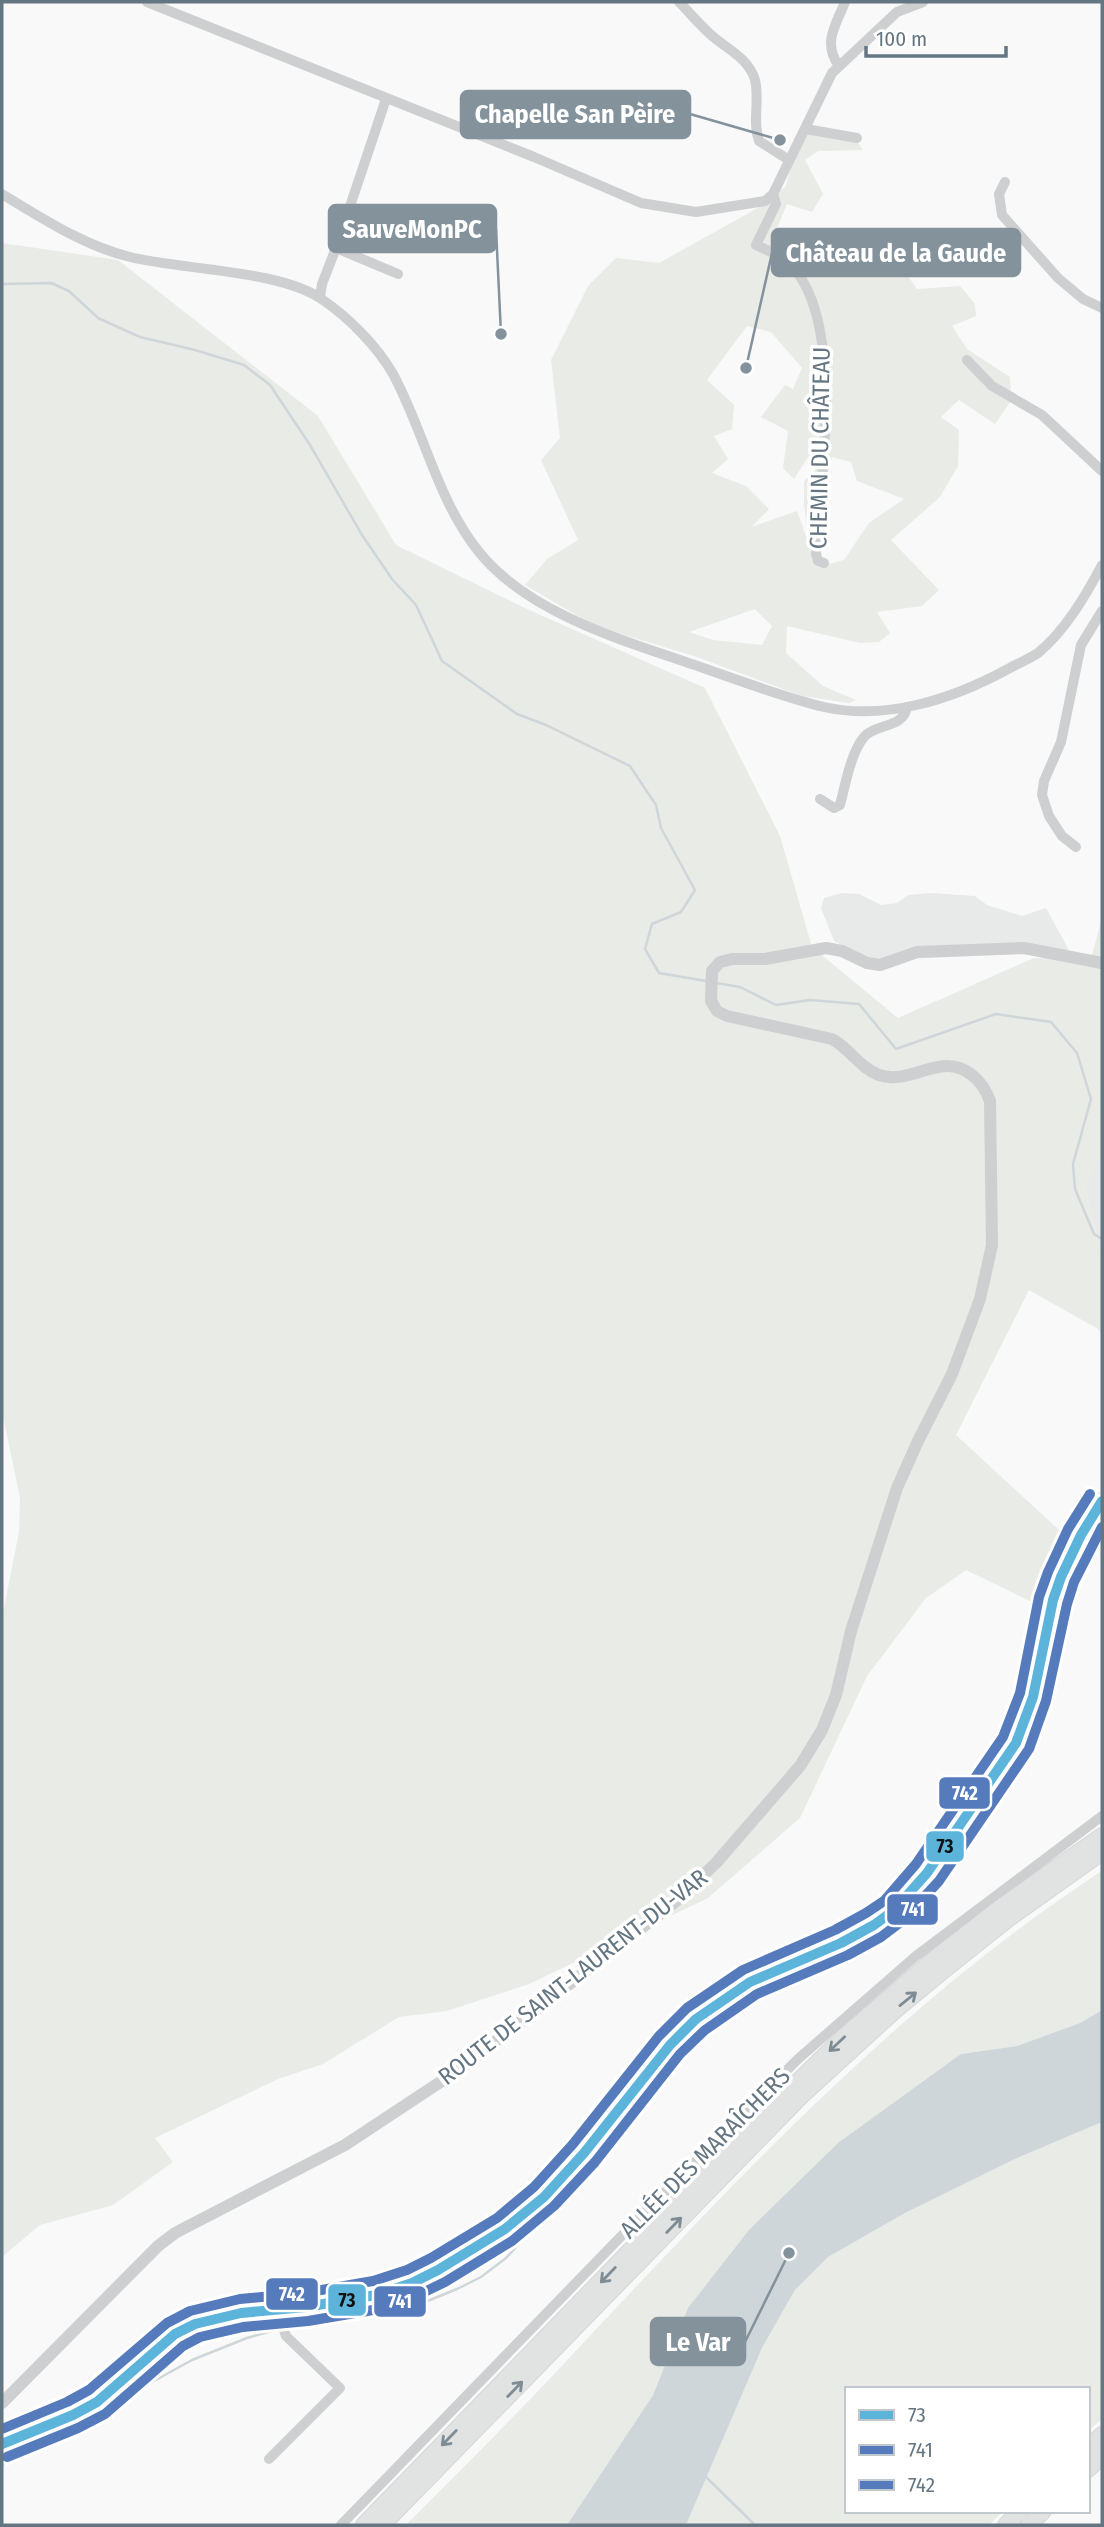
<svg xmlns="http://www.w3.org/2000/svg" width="1104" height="2527" font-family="'Fira Sans Condensed',sans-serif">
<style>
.built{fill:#e8e9e9}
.green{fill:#e8ebe6;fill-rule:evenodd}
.water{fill:#ced6d9}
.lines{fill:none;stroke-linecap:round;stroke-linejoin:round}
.stream{stroke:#ced6d9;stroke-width:2.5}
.secondary-casing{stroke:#d5d6d7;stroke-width:17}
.primary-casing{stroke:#d5d6d7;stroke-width:18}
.trunk-casing{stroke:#d5d6d6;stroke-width:18}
.minor{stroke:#cecfd0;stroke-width:10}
.tertiary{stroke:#cecfd0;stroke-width:12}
.secondary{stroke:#e1e2e2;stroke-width:14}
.primary{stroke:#e1e2e2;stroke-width:16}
.trunk{stroke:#e1e2e2;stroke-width:16}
.bus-1-casing{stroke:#fff;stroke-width:16}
.bus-2-casing{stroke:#fff;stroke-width:16}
.bus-3-casing{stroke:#fff;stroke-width:16}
.bus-1{stroke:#5db4db;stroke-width:10}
.bus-2{stroke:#567bbd;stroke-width:10}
.bus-3{stroke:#567bbd;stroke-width:10}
.oneway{stroke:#7e8c96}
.labels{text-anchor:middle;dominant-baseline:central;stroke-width:7;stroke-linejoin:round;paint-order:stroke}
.street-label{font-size:24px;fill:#657683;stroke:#fff}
.leader{fill:none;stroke:#84929c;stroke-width:2.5}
.callout-dot{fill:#84929c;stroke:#fff;stroke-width:2.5}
.callout{fill:#84929c;stroke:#84929c;stroke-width:2.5}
.callout-label{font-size:26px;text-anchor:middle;font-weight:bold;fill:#fff}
.line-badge{stroke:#fff;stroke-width:2.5}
.badge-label{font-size:19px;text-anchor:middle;font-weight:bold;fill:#fff}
.pale-badge-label{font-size:19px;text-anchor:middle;font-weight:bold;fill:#111}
</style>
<rect width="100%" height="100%" fill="#f9f9f9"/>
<g class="built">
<polygon points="842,893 859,894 881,905 897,903 908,895 930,893 975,896 987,905 1022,916 1046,908 1070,952 878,960 860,955 834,941 821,908 824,898"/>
<polygon points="1095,1160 1102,1161 1102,1256 1085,1188"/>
</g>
<g class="green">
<path d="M809,131L856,140L863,150L818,151L805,160L823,194L812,212L787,204L776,231L778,245L814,262L890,250L917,289L960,286L975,304L976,316L952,326L967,349L1010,377L1011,401L995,424L959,400L941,417L959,430L958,466L940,497L891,540L939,590L922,606L877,612L890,633L879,642L860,643L787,626L786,653L823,686L856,700L849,703L802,696L697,657L595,626L525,585L547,559L578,540L541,460L560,438L551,360L588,286L616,258L659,263L765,204L786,186L794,155ZM747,326L771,332L802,368L793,389L785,385L761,417L788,431L783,468L794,479L815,446L819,466L804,481V505L810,547L832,457L851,462L857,481L904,499L869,523L844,560L817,567L797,511L751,527L769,509L746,486L712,473L728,459L714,436L732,429L734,405L707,380ZM755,609L772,626L762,645L713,640L689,632Z"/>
<polygon points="2,243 118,260 318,416 396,545 527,609 705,688 780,836 812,947 898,1018 1034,958 1091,959 1102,918 1102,1161 1095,1161 1085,1188 1102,1256 1102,1334 1098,1329 1029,1290 956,1435 1071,1541 1057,1572 1044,1608 966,1570 926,1598 867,1676 800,1818 708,1898 529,1984 447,2011 399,2017 323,2064 278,2079 155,2138 173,2162 113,2205 40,2225 2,2257 2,1610 4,1608 19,1532 20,1498 2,1411"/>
<path d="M1102,1871V2010L1080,2023L1017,2046L961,2054L688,2308L653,2395L567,2525H406C457,2474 508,2423 558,2370C726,2191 894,2006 1102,1871Z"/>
<polygon points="1102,2122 1102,2419 1088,2431 1088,2389 847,2389 847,2511 1003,2511 989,2525 686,2525 762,2348 795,2290 828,2257 905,2213 1015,2159"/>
</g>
<polygon class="water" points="1102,2010 1102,2122 1015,2159 905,2213 828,2257 795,2290 762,2348 686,2525 567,2525 653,2395 688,2308 749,2230 838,2143 961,2054 1017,2046 1080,2023"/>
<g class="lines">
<g class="stream">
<polyline points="2,284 51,283 69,291 98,318 140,337 195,350 244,365 270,385 310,445 362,535 392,579 416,605 442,661 517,714 546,725 630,766 656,805 661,828 695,890 681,912 652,924 645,949 659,973 706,981"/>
<polyline points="716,983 740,987 776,1005 810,1000 859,1004 896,1049 996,1014 1051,1022 1077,1053 1091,1099 1073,1164 1075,1189 1094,1234 1102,1239"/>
<polyline points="288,2326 403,2311 457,2289 481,2277 506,2258 581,2175 679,2054"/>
<polyline points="2,2465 192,2360 247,2338 275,2330"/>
<polyline points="705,2476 755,2525"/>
</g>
<defs>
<polyline id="secondary" points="2,2444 73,2415 97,2402 175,2334 195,2324 241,2313 306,2307 376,2295 412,2283 438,2270 505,2229 544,2197 584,2153 670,2045 696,2019 750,1982 841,1943 874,1925 893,1911 927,1873 1016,1743 1033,1697 1053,1600 1061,1577 1081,1535 1102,1501"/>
<g id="primary">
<polyline points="1088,2448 1102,2435"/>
<polyline points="1088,2469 1102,2456"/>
<polyline points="1006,2525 1020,2511"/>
<polyline points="1029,2525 1043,2511"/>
</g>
<g id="trunk">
<polyline points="364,2525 731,2147 845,2036 938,1956 1001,1907 1102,1836"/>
<polyline points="382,2525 803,2094 894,2011 946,1968 1009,1918 1102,1852"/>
</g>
</defs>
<use href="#secondary" class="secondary-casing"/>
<use href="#primary" class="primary-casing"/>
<use href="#trunk" class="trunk-casing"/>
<g class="minor">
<polyline points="147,2 534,157 641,203 696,212 765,201 773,194 832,73 897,12 923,2"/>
<path d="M679,2C689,12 699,24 710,34C725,48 749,58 755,80C760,100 752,122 759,141L789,160"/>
<path d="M839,66C822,43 836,25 845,2"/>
<polyline points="806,129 857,138"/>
<polyline points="1005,182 999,194 1002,215 1058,278 1083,299 1102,308"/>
<path d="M2,194C42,218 84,246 130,257C182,270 282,270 323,300C349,318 377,346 393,374C424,431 437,500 479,552C524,608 608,636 674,658C723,674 774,695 824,707C886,721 953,699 1008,669C1017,664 1029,659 1038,653C1065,631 1086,595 1102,565"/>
<path d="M773,194L776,204L756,245C771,252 786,257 796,271C844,331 820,479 816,554L818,561L824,563"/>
<polyline points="336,248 398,274"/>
<polyline points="320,297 322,284 336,248 386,99"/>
<polyline points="967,360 992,386 1042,415 1102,471"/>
<path d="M820,799L834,808L840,805C845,786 851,752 864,737C876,723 903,729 907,707"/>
<polyline points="1076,847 1062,836 1049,816 1042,795 1044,781 1061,742 1081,645 1102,611"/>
<polyline points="269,2459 340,2388 286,2336 277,2310"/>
<polyline points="341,2525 636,2221 798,2059 916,1956 1102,1816"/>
</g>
<path class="tertiary" d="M2,2403L158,2246L175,2233L345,2145L460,2069L675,1902L716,1863L800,1766L822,1730L836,1695L851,1631L897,1488L918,1441L952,1374L980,1299L992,1245L990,1101C986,1090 981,1082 972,1075C941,1050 912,1086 879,1075C860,1068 849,1048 832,1039L727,1016L717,1011L711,1001L712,971L720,962L732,959H765L826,948L842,951L867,963L880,965L917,952L1024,948L1102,963"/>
<use href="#secondary" class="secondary"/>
<use href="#primary" class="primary"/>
<use href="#trunk" class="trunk"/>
<defs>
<polyline id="bus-1" points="2,2444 73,2415 97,2402 175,2334 195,2324 241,2313 306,2307 376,2295 412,2283 438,2270 505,2229 544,2197 584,2153 670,2045 696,2019 750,1982 841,1943 874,1925 893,1911 927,1873 1016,1743 1033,1697 1053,1600 1061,1577 1081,1535 1102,1501"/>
<polyline id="bus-2" points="7,2457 78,2428 105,2414 183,2346 200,2337 243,2327 308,2321 379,2309 416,2296 445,2282 512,2241 554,2206 595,2162 680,2054 705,2030 757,1994 848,1955 881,1937 902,1921 939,1881 1029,1749 1046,1701 1067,1604 1074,1582 1102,1527"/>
<polyline id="bus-3" points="2,2429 67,2402 89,2390 167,2323 190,2311 240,2299 304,2293 373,2281 407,2270 431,2258 497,2218 534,2187 573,2144 659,2036 687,2008 743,1970 835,1930 866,1913 884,1901 916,1864 1003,1737 1020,1693 1039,1597 1048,1572 1068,1529 1090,1494"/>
</defs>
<use href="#bus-1" class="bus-1-casing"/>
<use href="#bus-2" class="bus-2-casing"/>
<use href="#bus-3" class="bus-3-casing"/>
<use href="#bus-1" class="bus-1"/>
<use href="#bus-2" class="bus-2"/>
<use href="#bus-3" class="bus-3"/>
</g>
<defs><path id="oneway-shaft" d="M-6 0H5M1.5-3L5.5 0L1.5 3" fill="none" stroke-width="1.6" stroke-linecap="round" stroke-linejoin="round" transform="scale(1.75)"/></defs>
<g class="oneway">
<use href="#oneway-shaft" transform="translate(908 1999) rotate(-39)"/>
<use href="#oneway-shaft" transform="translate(837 2044) rotate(137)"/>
<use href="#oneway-shaft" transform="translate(674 2225) rotate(-46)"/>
<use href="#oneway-shaft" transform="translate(608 2275) rotate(134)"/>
<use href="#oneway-shaft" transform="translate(515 2389) rotate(-46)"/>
<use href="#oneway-shaft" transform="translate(449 2438) rotate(134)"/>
</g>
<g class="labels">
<g class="street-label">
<text transform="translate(820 448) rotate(-89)">CHEMIN DU CHÂTEAU</text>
<text transform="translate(573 1977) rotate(-38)">ROUTE DE SAINT-LAURENT-DU-VAR</text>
<text transform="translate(705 2153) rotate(-45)">ALLÉE DES MARAÎCHERS</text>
</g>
</g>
<path class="leader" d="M780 140L690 114M501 334L496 229M746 368L772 253M789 2253L745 2342"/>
<g class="callout-dot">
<circle cx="780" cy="140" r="7"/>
<circle cx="501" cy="334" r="7"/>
<circle cx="746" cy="368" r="7"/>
<circle cx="789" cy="2253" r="7"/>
</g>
<g class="callout">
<rect x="461" y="91" width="229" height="47" rx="7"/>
<rect x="329" y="205" width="167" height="47" rx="7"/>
<rect x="772" y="229" width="248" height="47" rx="7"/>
<rect x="651" y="2318" width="94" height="47" rx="7"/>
</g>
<g class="callout-label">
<text x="575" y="123">Chapelle San Pèire</text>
<text x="412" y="238">SauveMonPC</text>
<text x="896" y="262">Château de la Gaude</text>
<text x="698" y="2351">Le Var</text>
</g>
<g class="line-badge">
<rect x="938" y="1776" width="53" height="34" rx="7" fill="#567bbd"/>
<rect x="925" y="1830" width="40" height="33" rx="7" fill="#5db4db"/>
<rect x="886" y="1893" width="53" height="33" rx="7" fill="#567bbd"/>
<rect x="265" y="2277" width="54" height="34" rx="7" fill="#567bbd"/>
<rect x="327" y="2283" width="40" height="34" rx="7" fill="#5db4db"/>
<rect x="373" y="2285" width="54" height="33" rx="7" fill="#567bbd"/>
</g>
<g class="badge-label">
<text x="965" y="1800">742</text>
<text x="913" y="1916">741</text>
<text x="292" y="2301">742</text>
<text x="400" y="2308">741</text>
</g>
<g class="pale-badge-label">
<text x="945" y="1853">73</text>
<text x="347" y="2307">73</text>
</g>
<rect width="1104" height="2527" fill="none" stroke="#657683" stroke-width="7"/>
<rect x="845" y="2387" width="245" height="126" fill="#ffffff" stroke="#c1c8cd" stroke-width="2"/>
<rect x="859" y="2410" width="35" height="10" fill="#5db4db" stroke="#c1c8cd" stroke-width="2"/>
<text x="908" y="2422" font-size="21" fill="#657683">73</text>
<rect x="859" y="2445" width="35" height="10" fill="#567bbd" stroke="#c1c8cd" stroke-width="2"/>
<text x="908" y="2457" font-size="21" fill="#657683">741</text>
<rect x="859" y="2480" width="35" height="10" fill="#567bbd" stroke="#c1c8cd" stroke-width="2"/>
<text x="908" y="2492" font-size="21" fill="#657683">742</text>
<path d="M866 46v10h140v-10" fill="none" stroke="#657683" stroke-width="3.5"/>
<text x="876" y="46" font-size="21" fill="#657683" stroke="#ffffff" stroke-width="5" paint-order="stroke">100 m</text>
</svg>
